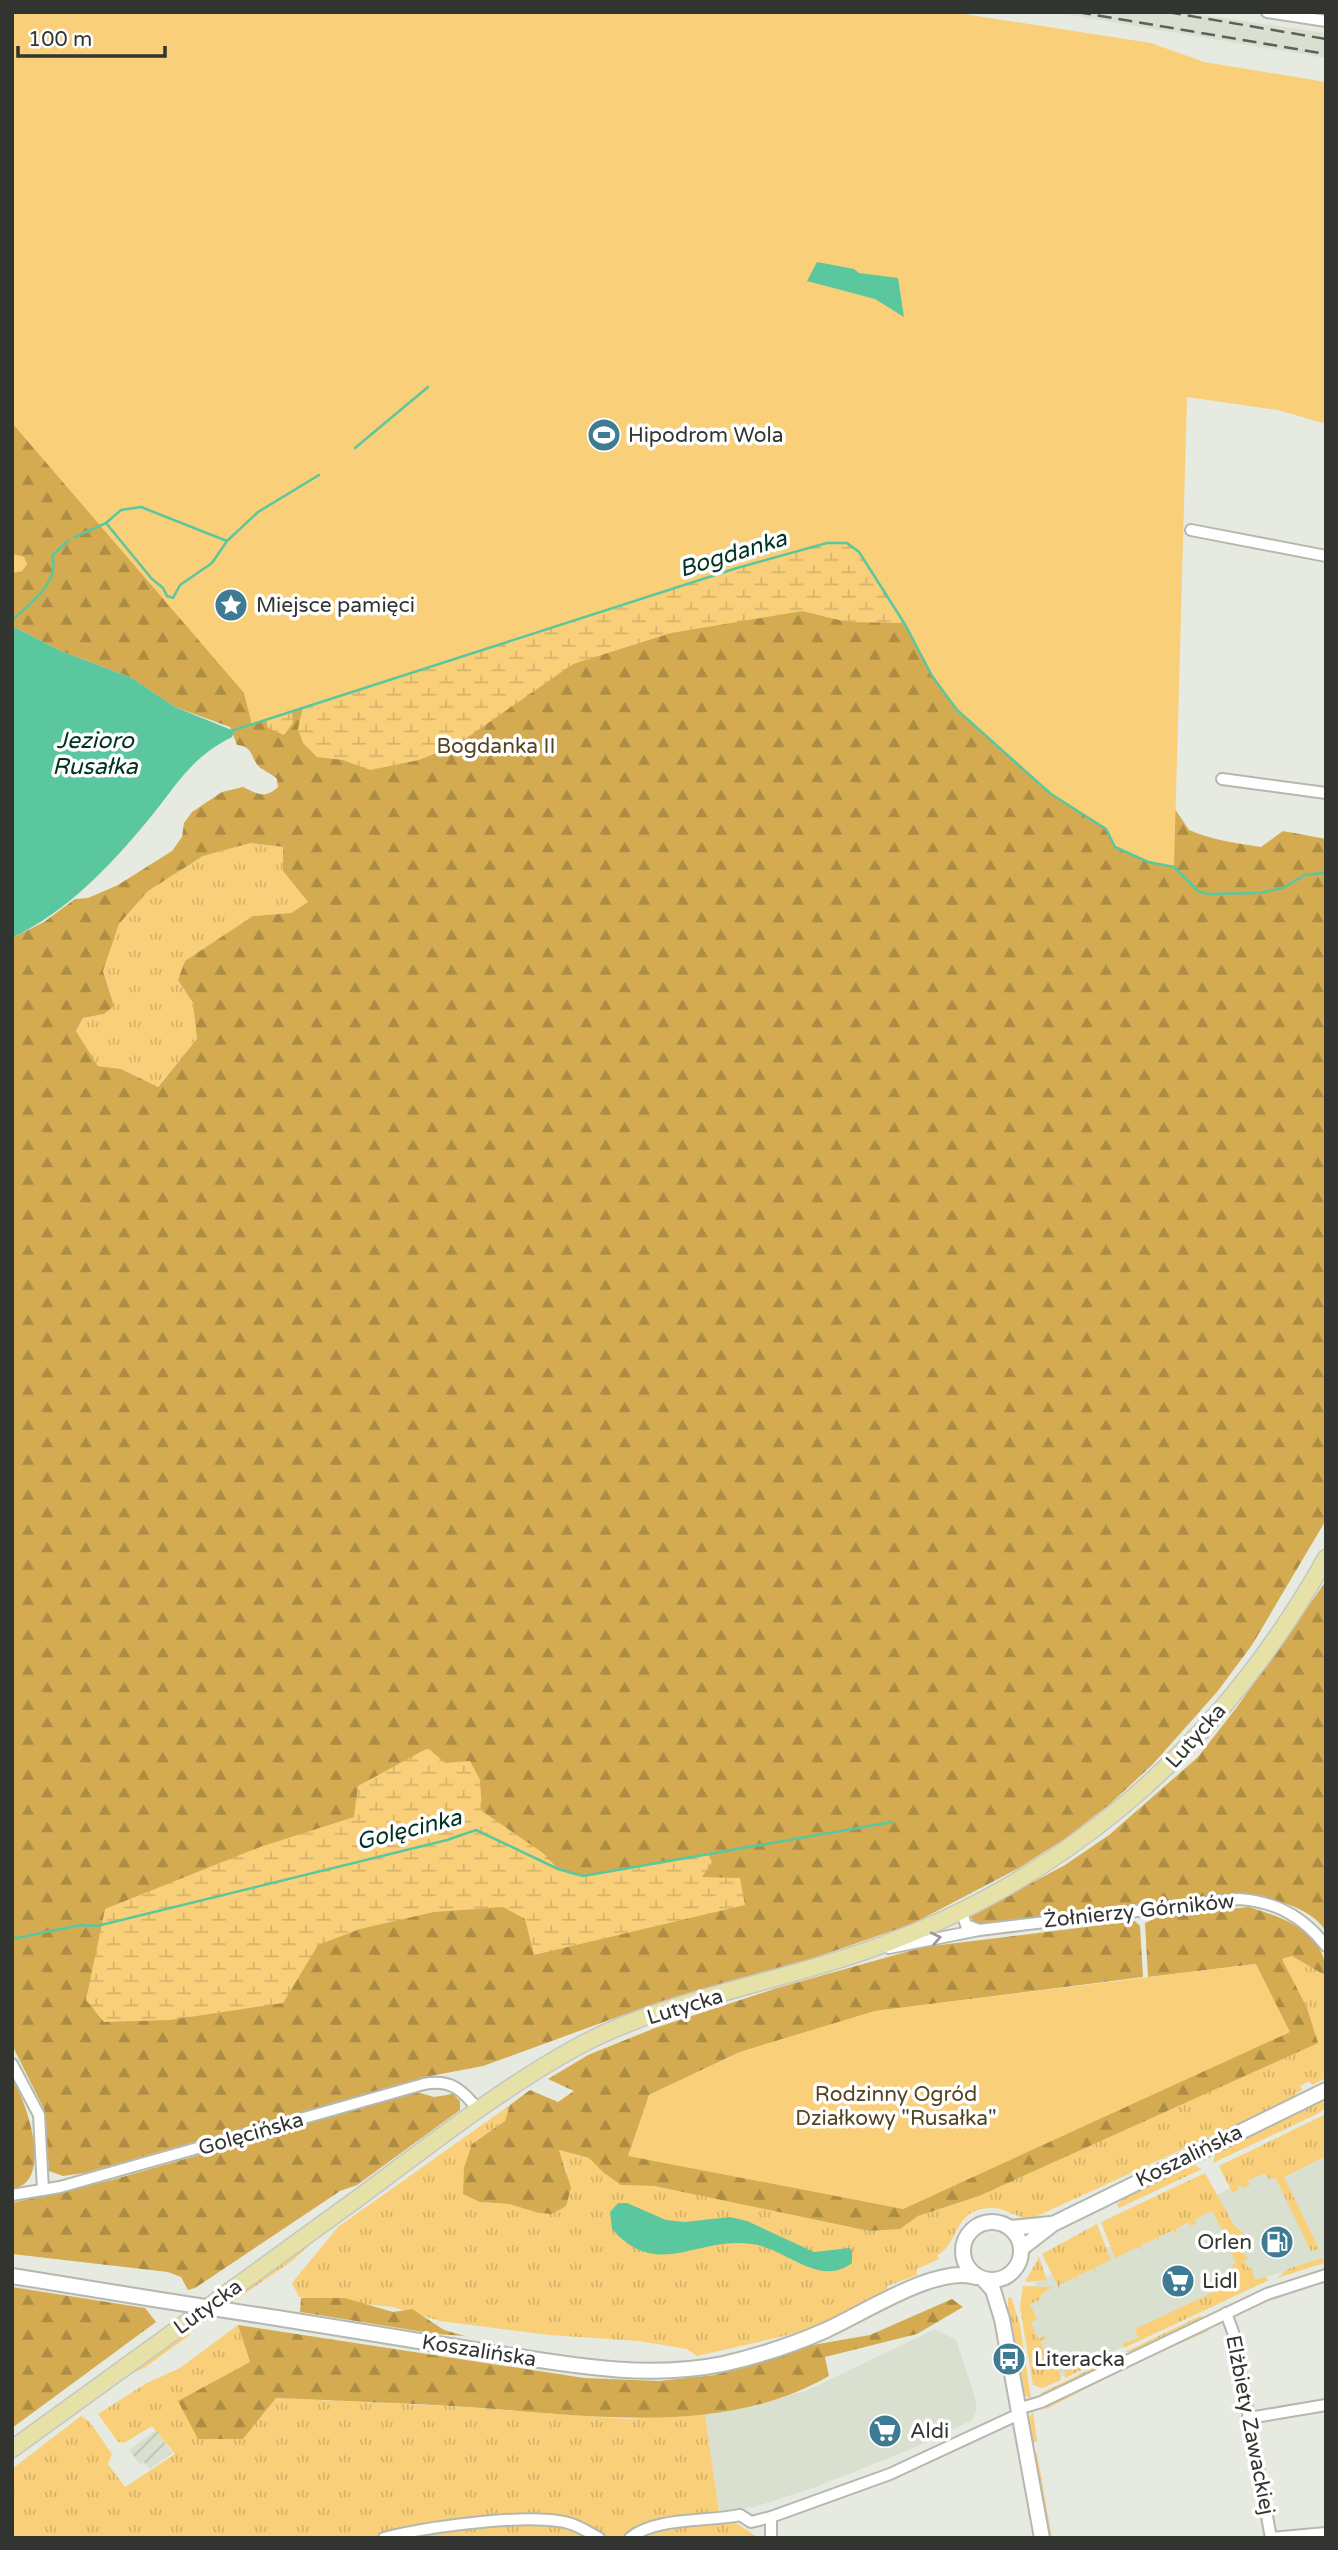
<svg xmlns="http://www.w3.org/2000/svg" width="1338" height="2550" font-family="'Varela Round',sans-serif">
<style>
.built{fill:#dae0d0}
.industrial{fill:url(#industrial-furrows)}
.grass{fill:url(#grass-tufts)}
.forest{fill:url(#forest-firs);fill-rule:evenodd}
.wetland{fill:url(#wetland-marsh)}
.garden{fill:#f9cf7a}
.water{fill:#5ac79e}
.lines{fill:none;stroke-linecap:round;stroke-linejoin:round}
.stream{stroke:#5ac79e;stroke-width:2.5}
.street-casing{stroke:#b4b8af;stroke-width:14}
.secondary-casing{stroke:#b4b8af;stroke-width:18}
.primary-casing{stroke:#c6c6c5;stroke-width:19}
.street{stroke:#fff;stroke-width:10}
.secondary{stroke:#fff;stroke-width:14}
.primary{stroke:#e6e1a6;stroke-width:16}
.rail{stroke:#5e615b;stroke-width:2.5;stroke-dasharray:14 7;stroke-linecap:butt}
.secondary-bridge-casing{stroke:#b4b8af;stroke-width:18;stroke-linecap:butt}
.secondary-bridge{stroke:#fff;stroke-width:14}
.oneway{stroke:#989a98}
.labels{text-anchor:middle;dominant-baseline:central;stroke-width:7;stroke-linejoin:round;paint-order:stroke}
.poi-label{font-size:21px;fill:#323430;stroke:#fff;text-anchor:start}
.park-label{font-size:21px;fill:#56441e;stroke:#fff}
.street-label{font-size:21px;fill:#323430;stroke:#fff}
.water-label{font-size:23px;font-style:italic;fill:#003222;stroke:#fff}
</style>
<defs>
<pattern id="industrial-furrows" width="10" height="10" patternUnits="userSpaceOnUse" patternTransform="scale(1.75)"><rect width="10" height="10" fill="#dae0d0"/><path d="M-1 1l2-2M0 10L10 0M9 11l2-2" fill="none" stroke="#bcc1b3"/></pattern>
<pattern id="grass-tufts" width="24" height="20" patternUnits="userSpaceOnUse" patternTransform="scale(1.75)"><rect width="24" height="20" fill="#f9cf7a"/><path d="M3 7l-1-3M5 7V3M7 7l1-3M15 17l-1-3M17 17v-4M19 17l1-3" fill="none" stroke="#d6b26a"/></pattern>
<pattern id="forest-firs" width="22" height="20" patternUnits="userSpaceOnUse" patternTransform="scale(1.75)"><rect width="22" height="20" fill="#d5ab51"/><path d="M5 1l3.5 6h-7zM16 11l3.5 6h-7z" fill="#ad8c44"/></pattern>
<pattern id="wetland-marsh" width="20" height="14" patternUnits="userSpaceOnUse" patternTransform="scale(1.75)"><rect width="20" height="14" fill="#f9cf7a"/><path d="M1 5h8M5 5V1M11 12h8M15 12V8" fill="none" stroke="#d6b26a"/></pattern>
</defs>
<rect width="100%" height="100%" fill="#e6eae0"/>
<g class="built">
<polygon points="1053,12 1182,12 1326,33 1326,58"/>
<polygon points="1326,2142 1326,2260 1269,2276 1048,2383 1040,2379 1026,2301 1037,2281"/>
<polygon points="935,2329 956,2340 974,2394 977,2409 972,2420 911,2449 813,2488 754,2507 719,2512 705,2414 806,2391"/>
</g>
<polygon class="industrial" points="156,2430 172,2453 150,2469 144,2462 140,2464 129,2450"/>
<g class="grass">
<polygon points="12,554 24,557 27,564 22,571 12,573"/>
<polygon points="251,843 283,847 283,871 308,902 291,913 253,916 178,980 193,1003 197,1040 157,1087 121,1069 98,1066 76,1031 83,1018 104,1014 114,1006 103,971 119,924 148,891 203,856"/>
<path d="M1292,1956L1326,1976V2078L1312,2085L1309,2081L1300,2086L1302,2090L1295,2094L1296,2097L1033,2218C1021,2221 1006,2207 991,2208C953,2209 961,2241 937,2256L939,2259L917,2269V2275L887,2286V2289L877,2295L878,2298C830,2332 754,2341 697,2356L687,2349L639,2341L550,2335L440,2321L393,2307L299,2297L292,2283L338,2227L510,2105L505,2121L472,2144L480,2202L509,2204L540,2213L552,2214L567,2171L558,2150L589,2158L604,2173L621,2185L654,2186L869,2231L900,2229L918,2216L979,2196L1317,2043L1307,2008L1282,1959Z"/>
<polygon points="1326,2095 1326,2108 1317,2114 1213,2163 1216,2151"/>
<polygon points="1326,2114 1326,2156 1284,2177 1319,2249 1311,2251 1275,2177 1269,2179 1265,2173 1248,2180 1250,2185 1243,2188 1241,2185 1238,2186 1239,2190 1232,2192 1219,2166"/>
<polygon points="1190,2163 1202,2169 1119,2208 1117,2204 1139,2187"/>
<polygon points="1205,2173 1234,2225 1245,2235 1239,2239 1241,2244 1238,2246 1248,2259 1244,2261 1248,2268 1251,2268 1255,2280 1264,2277 1269,2280 1124,2348 1122,2341 1125,2343 1138,2338 1135,2329 1239,2280 1232,2265 1236,2263 1225,2240 1227,2239 1212,2211 1195,2219 1196,2224 1191,2226 1188,2222 1176,2229 1177,2236 1174,2230 1158,2237 1160,2244 1156,2238 1140,2246 1143,2252 1138,2247 1115,2258 1101,2222"/>
<polygon points="1097,2224 1111,2260 1095,2267 1096,2275 1093,2269 1077,2276 1079,2284 1075,2277 1059,2285 1061,2292 1042,2254"/>
<polygon points="316,2239 292,2261 189,2332 190,2335 144,2368 130,2374"/>
<polygon points="1039,2257 1047,2280 1025,2282"/>
<polygon points="1323,2258 1324,2263 1277,2278 1288,2269"/>
<polygon points="1023,2286 1053,2287 1041,2294 1040,2300 1030,2304 1037,2319 1031,2323 1038,2339 1045,2336 1046,2339 1040,2342 1048,2358 1054,2356 1049,2360 1051,2366 1058,2364 1061,2380 1042,2388 1033,2385 1020,2307"/>
<polygon points="1011,2297 1020,2325 1031,2399 1021,2392 1008,2324 1008,2298"/>
<polygon points="1200,2316 1206,2318 1135,2352 1125,2352"/>
<polygon points="238,2325 250,2362 243,2439 276,2398 466,2407 627,2419 705,2414 719,2512 759,2538 12,2538 12,2469 81,2416 89,2421 112,2454 108,2464 125,2487 175,2454 152,2426 124,2443 118,2442 98,2414 147,2383 180,2368"/>
<polygon points="1210,2326 1208,2331 1127,2367 1128,2365"/>
<polygon points="1101,2351 1106,2353 1105,2358 1065,2378 1064,2365 1068,2371 1084,2363 1081,2356 1086,2362 1102,2355"/>
<polygon points="1109,2360 1102,2368 1040,2398 1041,2393"/>
<polygon points="1121,2371 1046,2409 1041,2407 1120,2370"/>
<polygon points="1033,2411 1037,2441 1030,2443 1026,2423"/>
<polygon points="1037,2453 1052,2538 1047,2538 1032,2454"/>
</g>
<g class="forest">
<path d="M12,369L694,439L1171,803L1189,830C1212,840 1235,843 1261,847L1283,831L1326,839V1520L1252,1645L1217,1692L1153,1764L1110,1804L1066,1838L1019,1868L912,1924L805,1961L623,2015L483,2066L425,2077L84,2173L63,2176L49,2171L44,2109L12,2045V938L44,922L75,899L88,898L118,885L172,851L182,837L184,823L192,812L222,792L243,787C257,794 266,799 278,787L277,779C272,774 268,773 262,769C250,761 255,746 237,745L230,727L175,707L132,678L61,651L12,626V573L22,571L27,564L24,557L12,554ZM251,843L283,847V871L308,902L291,913L253,916L185,961L178,980L193,1003L197,1039L158,1087L121,1069L98,1066L76,1031L83,1018L104,1014L114,1006L103,971L119,924L148,891L203,856Z"/>
<path d="M1326,1581V1931C1307,1903 1267,1898 1236,1894L977,1926L970,1916L1065,1865L1109,1835L1198,1757L1237,1707Z"/>
<path d="M1249,1907C1286,1919 1326,1931 1326,1976L1292,1956L1282,1959L1307,2008L1318,2043L979,2196L918,2216L900,2229L869,2231L654,2186L621,2185L604,2173L589,2158L559,2150L571,2188L566,2206L552,2214L539,2213L509,2204L480,2202L463,2194L464,2168L472,2144L505,2121L510,2105L530,2090L558,2102L574,2091L548,2079L588,2055L655,2028L777,1988L924,1947L1135,1921L1140,1926L1143,1977L876,2011L740,2052L649,2095L903,2209L1070,2131L1256,1964L1148,1977L1145,1923L1157,1917Z"/>
<path d="M12,2078C26,2101 55,2182 12,2189Z"/>
<polygon points="417,2092 434,2097 453,2094 460,2101 460,2110 357,2185 340,2191 195,2288 188,2290 181,2277 168,2272 12,2254 12,2203 112,2180"/>
<polygon points="12,2287 145,2308 156,2322 12,2428"/>
<polygon points="301,2298 345,2298 393,2312 412,2309 444,2330 465,2336 436,2334 300,2312"/>
<path d="M952,2299L963,2307L917,2334L825,2357L829,2376C721,2438 587,2415 468,2407C405,2403 340,2401 276,2398L243,2439H198L178,2401L250,2362L238,2325L584,2378L659,2381L715,2375L807,2346L870,2335Z"/>
</g>
<g class="wetland">
<polygon points="851,527 909,614 900,623 847,622 802,611 671,633 573,664 458,744 419,760 370,770 343,760 317,757 303,743 298,729 304,702"/>
<polygon points="291,700 293,723 284,735 268,728 263,707"/>
<polygon points="428,1748 445,1763 470,1761 480,1780 482,1811 543,1853 558,1869 583,1876 708,1854 712,1862 702,1877 740,1878 745,1905 534,1955 525,1919 503,1907 434,1912 360,1929 318,1945 283,2003 170,2020 104,2022 86,2000 105,1909 260,1847 354,1817 358,1786"/>
</g>
<g class="garden">
<polygon points="12,12 951,12 1151,43 1204,62 1326,82 1326,424 1278,410 1187,397 1174,867 1148,862 1115,847 1105,829 1051,794 957,710 932,676 906,626 859,552 847,543 827,543 737,568 252,725 244,693 12,423"/>
<polygon points="1256,1964 1290,2032 903,2209 628,2156 649,2095 740,2052 875,2011"/>
</g>
<g class="water">
<polygon points="817,262 854,269 859,273 898,278 904,317 875,299 807,281"/>
<path d="M12,626L61,651L132,678L175,707L234,731L232,737C190,758 177,785 149,819C109,867 69,910 12,938Z"/>
<path d="M618,2203H627L666,2220L685,2222L730,2217L747,2221L814,2252L849,2248L852,2250V2263C819,2288 786,2248 752,2244C696,2236 658,2281 612,2229L610,2212Z"/>
</g>
<g class="lines">
<g class="stream">
<polyline points="355,448 428,387"/>
<polyline points="106,523 121,510 141,507 227,541 258,512 319,475"/>
<polyline points="75,537 106,523 152,579 163,588 167,596 173,598 180,585 212,563 227,541"/>
<path d="M12,620C29,605 61,581 52,556L69,540"/>
<polyline points="231,731 737,568 827,543 847,543 859,552 906,626 932,676 957,710 1051,794 1106,829 1115,847 1148,862 1174,867 1198,891 1207,894 1259,893 1283,888 1305,875 1324,873 1326,875"/>
<polyline points="12,1939 80,1925 97,1926 447,1840 476,1830 558,1869 583,1876 892,1822"/>
</g>
<defs>
<g id="street">
<polyline points="1267,12 1326,21"/>
<polyline points="1191,530 1326,556"/>
<polyline points="1222,779 1326,793"/>
<polyline points="961,1910 966,1925 979,1930"/>
<path d="M889,1948L979,1930L1238,1899C1275,1901 1303,1916 1326,1946"/>
<polyline points="12,2064 39,2115 43,2190"/>
<path d="M12,2195L60,2187L424,2084C451,2079 463,2090 479,2111"/>
<polyline points="1226,2313 1233,2332 1271,2538 1326,2533"/>
<polyline points="1018,2409 1041,2402 1267,2294 1326,2275"/>
<polyline points="1249,2418 1326,2405"/>
<polyline points="771,2517 771,2538"/>
<path d="M384,2538C424,2527 517,2515 558,2521C572,2522 587,2531 599,2538"/>
<path d="M630,2538C655,2517 707,2522 740,2515L751,2522L771,2517L890,2474L1019,2414"/>
</g>
<g id="secondary">
<circle cx="992" cy="2251" r="29"/>
<polyline points="1010,2228 1051,2224"/>
<polyline points="1022,2248 1053,2224 1326,2090"/>
<polyline points="12,2276 160,2300"/>
<polyline points="984,2280 993,2290 1002,2319 1042,2538"/>
<path d="M277,2318C347,2330 417,2341 487,2352C565,2364 644,2380 723,2364C758,2356 792,2345 824,2331C861,2315 937,2264 976,2277"/>
</g>
<path id="primary" d="M12,2449C129,2365 245,2280 361,2196C430,2145 499,2090 575,2048C657,2003 755,1987 844,1958C1055,1891 1218,1751 1326,1558"/>
</defs>
<use href="#street" class="street-casing"/>
<use href="#secondary" class="secondary-casing"/>
<use href="#primary" class="primary-casing"/>
<use href="#street" class="street"/>
<use href="#secondary" class="secondary"/>
<use href="#primary" class="primary"/>
<g class="rail">
<polyline points="1077,12 1326,54"/>
<polyline points="1167,12 1326,39"/>
</g>
<defs>
<polyline id="secondary-bridge" points="160,2300 277,2318"/>
</defs>
<use href="#secondary-bridge" class="secondary-bridge-casing"/>
<use href="#secondary-bridge" class="secondary-bridge"/>
</g>
<defs><path id="oneway-chevron" d="M-2-3.5L2.5 0L-2 3.5" fill="none" stroke-width="1.6" stroke-linecap="round" stroke-linejoin="round" transform="scale(1.75)"/></defs>
<use class="oneway" href="#oneway-chevron" transform="translate(936 1938) rotate(-11)"/>
<defs>
<symbol id="stadium-disc" viewBox="-11 -11 22 22"><circle r="9.5" fill="#407b94" stroke="#fff"/><path d="M0-5a6.5 5 0 1 0 0 10a6.5 5 0 1 0 0-10ZM-3.5-1.8h7v3.6h-7Z" fill="#fff"/></symbol>
<symbol id="sight-disc" viewBox="-11 -11 22 22"><circle r="9.5" fill="#407b94" stroke="#fff"/><path d="M0-6L1.8-2.2L6-1.7L2.9 1.2L3.7 5.4L0 3.3L-3.7 5.4L-2.9 1.2L-6-1.7L-1.8-2.2Z" fill="#fff"/></symbol>
<symbol id="fuel-disc" viewBox="-11 -11 22 22"><circle r="9.5" fill="#407b94" stroke="#fff"/><path d="M-5.5-6h7V0h2V4h1.3V-2.5L3-4.5l.8-.8L6-3V5H2.5V1h-1V6h-7ZM-4.2-4.7v3.2H.2V-4.7Z" fill="#fff"/></symbol>
<symbol id="supermarket-disc" viewBox="-11 -11 22 22"><circle r="9.5" fill="#407b94" stroke="#fff"/><path d="M-6-5.5h2.5l.6 2H6L4.5 2H-2.5L-4.4-4H-6ZM-1.5 3.2a1.3 1.3 0 1 0 .1 0ZM3 3.2a1.3 1.3 0 1 0 .1 0Z" fill="#fff"/></symbol>
<symbol id="bus-disc" viewBox="-11 -11 22 22"><circle r="9.5" fill="#407b94" stroke="#fff"/><path d="M-5-6H5V4H4V6H2V4H-2V6H-4V4H-5ZM-3.5-4V0h7V-4ZM-3.5 1.2v1.5H-2V1.2ZM2 1.2v1.5H3.5V1.2Z" fill="#fff"/></symbol>
</defs>
<g fill-rule="evenodd">
<use href="#stadium-disc" x="585" y="416" width="38" height="38"/>
<use href="#sight-disc" x="212" y="586" width="38" height="38"/>
<use href="#fuel-disc" x="1258" y="2223" width="38" height="38"/>
<use href="#supermarket-disc" x="1159" y="2262" width="38" height="38"/>
<use href="#bus-disc" x="990" y="2340" width="38" height="38"/>
<use href="#supermarket-disc" x="866" y="2412" width="38" height="38"/>
</g>
<g class="labels">
<g class="poi-label">
<text x="628" y="435">Hipodrom Wola</text>
<text x="256" y="605">Miejsce pamięci</text>
<text x="1252" y="2242" text-anchor="end">Orlen</text>
<text x="1202" y="2281">Lidl</text>
<text x="1034" y="2359">Literacka</text>
<text x="910" y="2431">Aldi</text>
</g>
<g class="park-label">
<text x="496" y="746">Bogdanka II</text>
<text x="896" y="2094">Rodzinny Ogród<tspan x="896" dy="24">Działkowy "Rusałka"</tspan></text>
</g>
<g class="street-label">
<text transform="translate(1196 1736) rotate(-48)">Lutycka</text>
<text transform="translate(1139 1911) rotate(-6)">Żołnierzy Górników</text>
<text transform="translate(685 2007) rotate(-17)">Lutycka</text>
<text transform="translate(251 2134) rotate(-16)">Golęcińska</text>
<text transform="translate(1189 2156) rotate(-26)">Koszalińska</text>
<text transform="translate(208 2307) rotate(-36)">Lutycka</text>
<text transform="translate(479 2351) rotate(9)">Koszalińska</text>
<text transform="translate(1250 2425) rotate(79)">Elżbiety Zawackiej</text>
</g>
<g class="water-label">
<text transform="translate(733 554) rotate(-17)">Bogdanka</text>
<text x="95" y="741">Jezioro<tspan x="95" dy="26">Rusałka</tspan></text>
<text transform="translate(409 1830) rotate(-14)">Golęcinka</text>
</g>
</g>
<rect width="1338" height="2550" fill="none" stroke="#323430" stroke-width="28"/>
<path d="M18 46v10h147v-10" fill="none" stroke="#323430" stroke-width="3.5"/>
<text x="28" y="46" font-size="21" fill="#323430" stroke="#ffffff" stroke-width="5" paint-order="stroke">100 m</text>
</svg>
